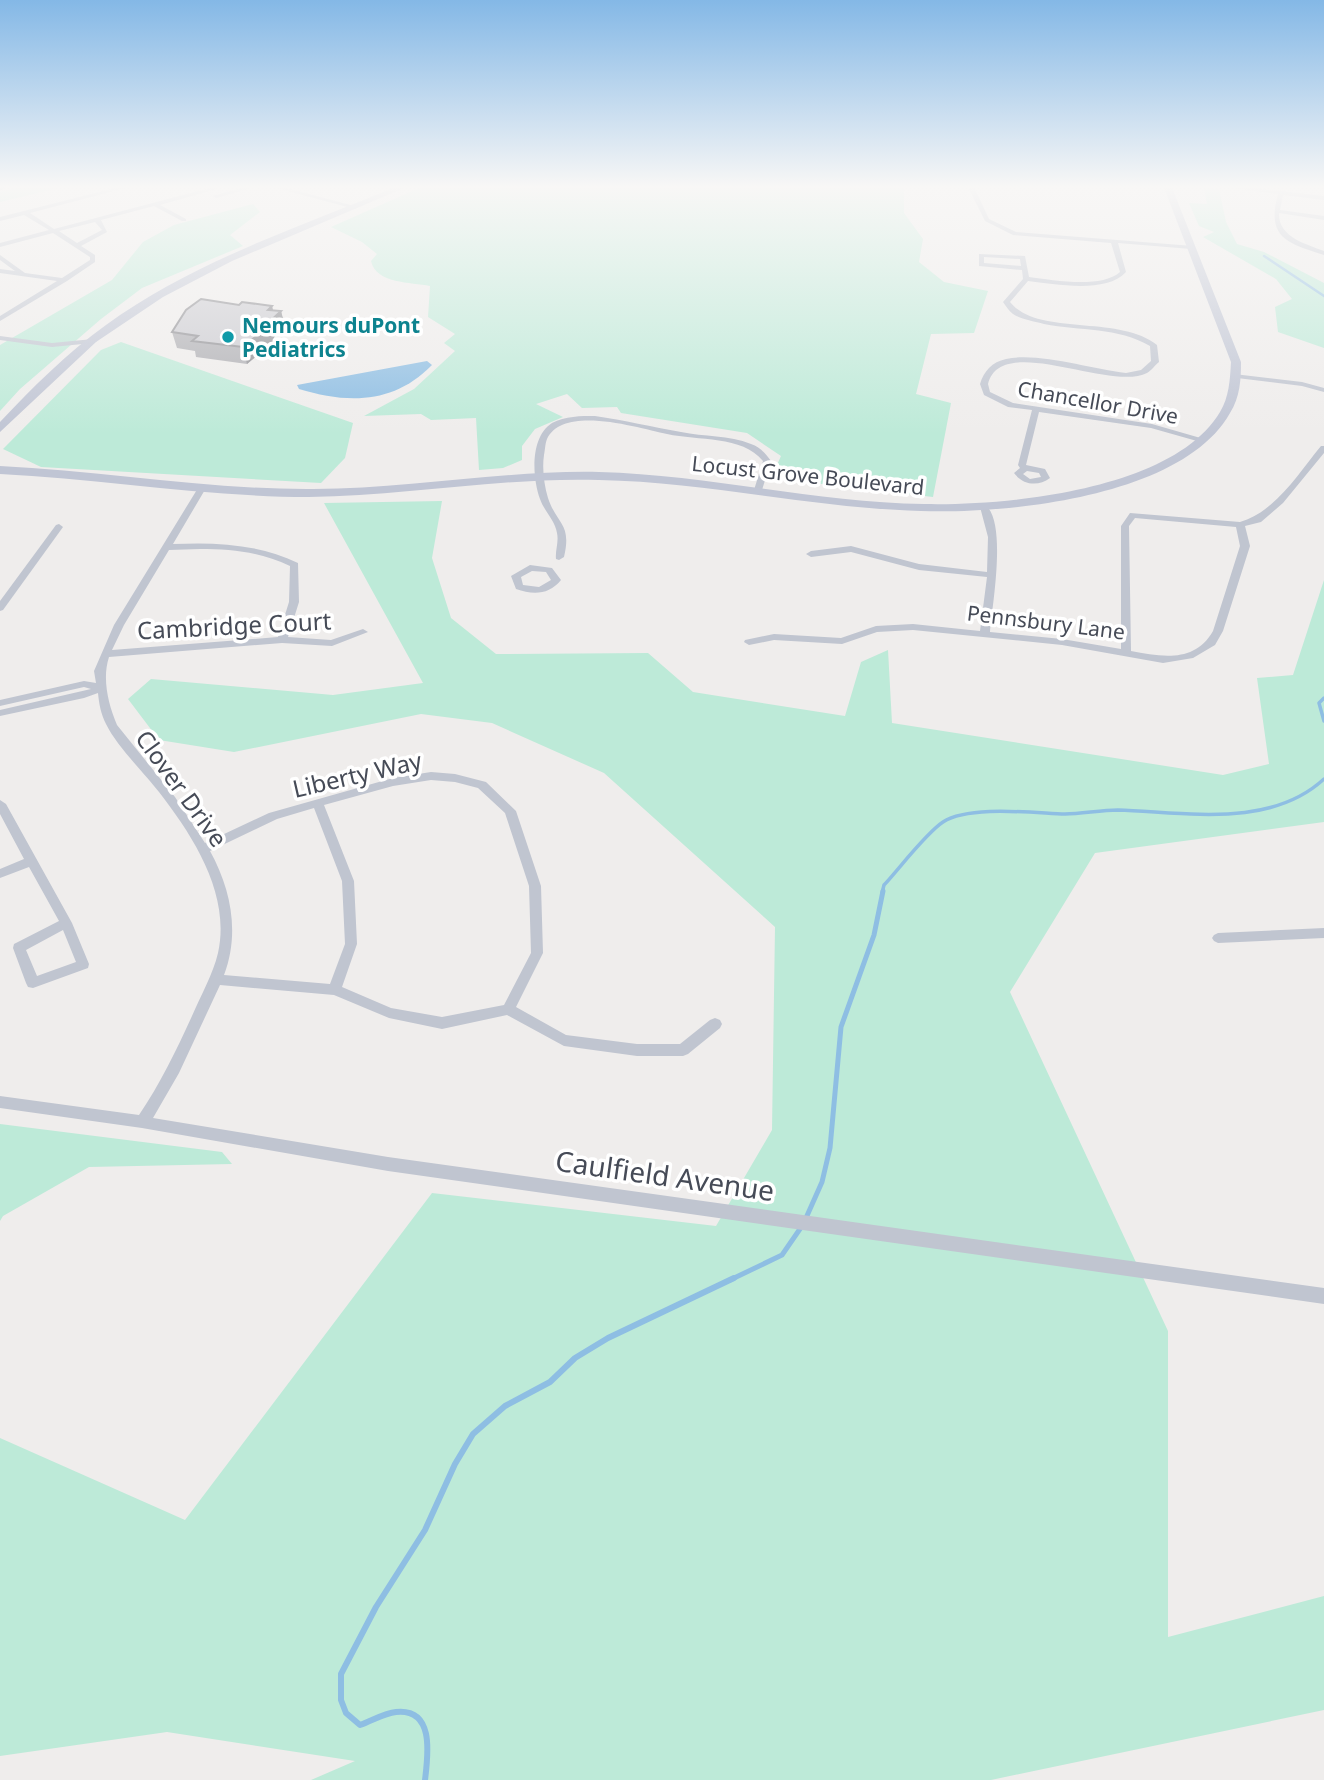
<svg xmlns="http://www.w3.org/2000/svg" width="1324" height="1780" font-family="'Noto Sans',sans-serif">
<style>
.green{fill:#bdead8}
.water{fill:#8ebee3}
.lines{fill:none;stroke-linecap:round;stroke-linejoin:round}
.stream-far3{stroke:#8ebee3;stroke-width:2.5}
.stream-far2{stroke:#8ebee3;stroke-width:3.5}
.stream-far1{stroke:#8ebee3;stroke-width:5}
.stream{stroke:#8ebee3;stroke-width:6}
.highway-casing{stroke:#737fa3;stroke-width:1}
.street{fill:#c0c5d0;fill-rule:evenodd}
.secondary{fill:#c0c5d4;fill-rule:evenodd}
.highway{fill:#8794b7;fill-rule:evenodd}
.wall{fill:#aeaeb3}
.shaded-wall{fill:#8d8d92}
.building{fill:#cacad0;stroke:#8d8d92;stroke-width:2}
.culture-dot{fill:#0f9aa8;stroke:#fff;stroke-width:2.5}
.labels{text-anchor:middle;dominant-baseline:central;stroke-width:7;stroke-linejoin:round;paint-order:stroke}
.far-culture-label{font-size:21px;font-weight:bold;fill:#0d838f;stroke:#fff;text-anchor:start}
.far-street-label{font-size:21px;fill:#464b57;stroke:#fff}
.street-label{font-size:24px;fill:#464b57;stroke:#fff}
.near-street-label{font-size:28px;fill:#464b57;stroke:#fff}
</style>
<rect width="100%" height="100%" fill="#efedec"/>
<g class="green">
<polygon points="27,185 71,185 0,202 0,192"/>
<path d="M426,185H904V213L923,239L919,262L944,282L988,291L974,333L931,334L916,394L951,403L933,497L771,478L781,456L747,433L621,413L617,407L582,408L567,394L536,404L563,417L535,429L522,446V460L503,468L479,470L476,418L431,420L421,414L364,416L414,389L455,351L444,343L455,334L428,317L430,286C411,282 376,284 371,261L377,254L362,242L331,227Z"/>
<polygon points="1204,188 1219,189 1226,222 1237,244 1264,252 1324,283 1324,348 1278,332 1275,307 1292,299 1276,279 1203,237 1214,232 1199,226 1189,203 1207,204"/>
<polygon points="253,204 260,212 230,235 243,246 142,288 101,319 20,389 0,411 0,345 112,280 143,242 174,225"/>
<polygon points="121,342 353,423 345,458 321,483 41,467 3,449 101,350"/>
<polygon points="442,501 432,558 451,618 496,654 648,653 693,692 845,716 861,662 888,650 892,723 1223,775 1269,764 1257,678 1293,675 1324,580 1324,822 1095,853 1010,992 1168,1331 1168,1637 1324,1596 1324,1710 991,1780 311,1780 355,1761 167,1732 0,1756 0,1438 185,1520 432,1193 716,1226 772,1130 775,927 604,773 492,723 421,714 234,752 159,740 128,699 151,679 333,695 423,683 324,503"/>
<polygon points="0,1124 222,1152 232,1164 89,1167 3,1216 0,1221"/>
</g>
<path class="water" d="M427,361L432,365C394,404 348,404 299,389L297,385Z"/>
<g class="lines">
<polyline class="stream-far3" points="1264,256 1324,296"/>
<g class="stream-far2">
<polyline points="1324,698 1319,703 1324,721"/>
<path d="M882,893L884,885C899,869 926,833 943,822C969,805 1034,813 1065,814C1082,814 1100,810 1118,810C1185,812 1270,829 1324,779"/>
</g>
<g class="stream-far1">
<polyline points="806,1218 822,1182 830,1148 841,1027 874,935 883,891"/>
<polyline points="730,1280 782,1255 802,1226"/>
</g>
<path class="stream" d="M425,1780C428,1755 435,1708 396,1712C384,1713 372,1721 360,1725L346,1713L341,1700V1674L376,1607L425,1530L455,1464L473,1434L505,1406L550,1382L575,1358L608,1338L734,1278"/>
<defs>
<polygon id="highway" points="0,185 12,185 0,190"/>
</defs>
<use href="#highway" class="highway-casing"/>
<g class="street">
<path d="M127,185H137L30,213L54,229L221,185L227,186L160,205L186,219V221H182L154,206L101,220L107,232L81,246L95,255V262L67,281L0,321V316L57,281L0,273V269L15,271L0,260V255L25,273L62,278L90,260V257L53,233L0,247V243L49,230L24,215L0,221V217ZM95,222L102,230L77,243L59,231Z"/>
<polygon points="251,185 261,185 216,198 213,196"/>
<polygon points="265,185 275,185 358,207 355,209"/>
<path d="M967,185H973L989,219L1016,232L1193,246L1191,249L1118,243L1126,272C1106,294 1055,284 1028,281L1010,302C1038,337 1118,314 1157,345L1159,362C1155,365 1151,371 1147,373C1110,392 1001,332 988,384L990,392L1013,403L1152,424L1204,439V443L1151,428L1039,412L1026,465L1045,469L1050,478C1038,487 1023,485 1014,473L1020,468L1018,465L1032,410L1008,407L984,395L980,384C984,371 992,362 1006,359C1039,352 1090,369 1126,373L1141,370L1151,361L1150,346C1118,327 1080,331 1044,324C1034,321 1022,320 1013,314C1009,311 1006,306 1003,302L1023,279L1022,270L979,266V254L1025,256L1029,277C1053,280 1101,289 1120,272L1111,243L1013,235L985,221ZM984,257L1020,259L1021,266L984,263ZM1027,471L1039,473L1041,477L1030,479L1023,474Z"/>
<path d="M1211,185H1229L1324,196V200L1283,195L1280,210L1324,216V220L1279,213C1278,237 1306,244 1324,251V255C1287,243 1266,238 1278,194Z"/>
<polygon points="0,336 52,343 93,339 97,341 93,343 52,347 0,340"/>
<polygon points="1234,374 1302,382 1324,388 1324,392 1302,386 1237,378 1234,378"/>
<path d="M595,416C624,420 652,427 681,432C704,437 729,435 751,444C760,447 765,453 771,461L762,490L758,493L754,490L763,461C742,435 698,441 667,434C639,428 563,404 547,439C545,444 545,451 544,455C542,468 544,485 548,498C557,525 572,523 564,557L559,560L556,559C555,551 559,542 557,533C555,520 544,511 540,499C532,477 530,437 552,423C565,416 581,416 595,416Z"/>
<path d="M1321,446H1324V453L1283,503L1261,522L1245,526L1250,546L1223,631L1215,645L1193,658L1163,663L1062,645L913,630L877,632L842,644L774,640L749,645L744,642L745,640L774,634L841,638L876,626L913,624L980,631L987,577L919,570L851,552L811,557L806,554L811,551L851,546L919,564L987,572L988,537L980,507L984,504C1008,519 992,606 990,632L1062,639L1121,649V526L1130,513L1240,522C1275,512 1298,474 1321,446ZM1135,518L1236,527L1240,546L1213,631C1195,663 1162,657 1131,651L1129,526Z"/>
<path d="M202,485L206,488L173,544C217,542 258,544 298,563L299,602L288,637L331,640L363,629L368,632L332,646L282,643L109,657C102,678 108,704 117,725L175,797L205,843L269,813L393,778L431,772L455,774L486,782L516,811L541,886L543,953L516,1007L566,1035L637,1044H680L710,1020L715,1018L720,1020L722,1024L720,1028L688,1054L683,1056H637L564,1046L507,1015L442,1029L389,1018L334,995L220,985L179,1073L153,1118L388,1157L1324,1288V1304L388,1171L142,1128L0,1108V1096L139,1115C160,1084 176,1051 192,1016C201,995 213,974 218,953C231,894 193,836 159,792C144,773 116,745 106,724C101,714 99,704 98,693L84,698L0,716V710L91,689L84,687L0,706V700L84,681L96,683L94,671L114,625L198,488ZM200,549C232,549 261,552 290,566L289,602L278,637L112,650L124,625L169,550ZM431,780L455,782L478,788L505,813L529,886L531,953L504,1005L442,1017L391,1008L342,987L357,944L354,881L324,805L393,786ZM314,808L342,881L345,944L330,984L224,975C240,933 231,889 210,851L277,819Z"/>
<polygon points="59,524 63,527 3,610 0,611 0,601 56,525"/>
<path d="M530,565L552,568L561,580C549,595 533,595 516,589L511,576ZM532,571L546,572L551,580L539,587L523,585L521,577Z"/>
<path d="M0,800L6,804L72,923L89,964L88,968L33,988L28,987L26,983L13,948L14,944L59,921L29,867L0,878V869L24,859L0,814ZM63,930L76,962L37,976L26,950Z"/>
<polygon points="1324,928 1324,938 1218,943 1214,941 1212,938 1214,935 1218,933"/>
</g>
<g class="secondary">
<path d="M400,185H411L232,261L163,297L96,342L0,432V422C33,387 67,353 106,325C194,261 300,227 400,185Z"/>
<path d="M1163,185H1171L1241,362C1241,380 1240,397 1230,413C1183,497 1008,514 921,511C813,508 707,482 599,480C502,477 406,496 309,497C206,497 103,479 0,474V466C102,471 204,489 306,489C404,490 501,470 599,472C708,475 815,502 924,504C1006,506 1174,490 1220,412C1229,397 1230,380 1231,362Z"/>
</g>
<use href="#highway" class="highway"/>
</g>
<polygon class="wall" points="239,305 272,306 273,310 281,311 285,327 274,337 275,341 247,364 196,357 195,351 177,348 172,332"/>
<polygon class="shaded-wall" points="272,306 274,317 281,311 285,327 274,337 275,341 247,364 243,347"/>
<polygon class="building" points="201,299 239,305 242,302 272,306 268,310 281,311 267,324 271,324 243,347 192,341 198,336 172,332 186,310"/>
<linearGradient id="sky" x2="0" y2="1"><stop stop-color="#84b8e6"/><stop offset="0.43" stop-color="#f8f7f6"/><stop offset="1" stop-color="#f8f7f6" stop-opacity="0"/></linearGradient>
<rect width="1324" height="434" fill="url(#sky)"/>
<circle class="culture-dot" cx="228" cy="337" r="7"/>
<g class="labels">
<g class="far-culture-label">
<text x="242" y="325">Nemours duPont<tspan x="242" dy="24">Pediatrics</tspan></text>
</g>
<g class="far-street-label">
<text transform="translate(1098 402) rotate(10)">Chancellor Drive</text>
<text transform="translate(808 475) rotate(6)">Locust Grove Boulevard</text>
<text transform="translate(1046 622) rotate(7)">Pennsbury Lane</text>
</g>
<g class="street-label">
<text transform="translate(234 625) rotate(-3)">Cambridge Court</text>
<text transform="translate(357 774) rotate(-13)">Liberty Way</text>
<text transform="translate(182 788) rotate(54)">Clover Drive</text>
</g>
<g class="near-street-label">
<text transform="translate(665 1175) rotate(8)">Caulfield Avenue</text>
</g>
</g>
</svg>
